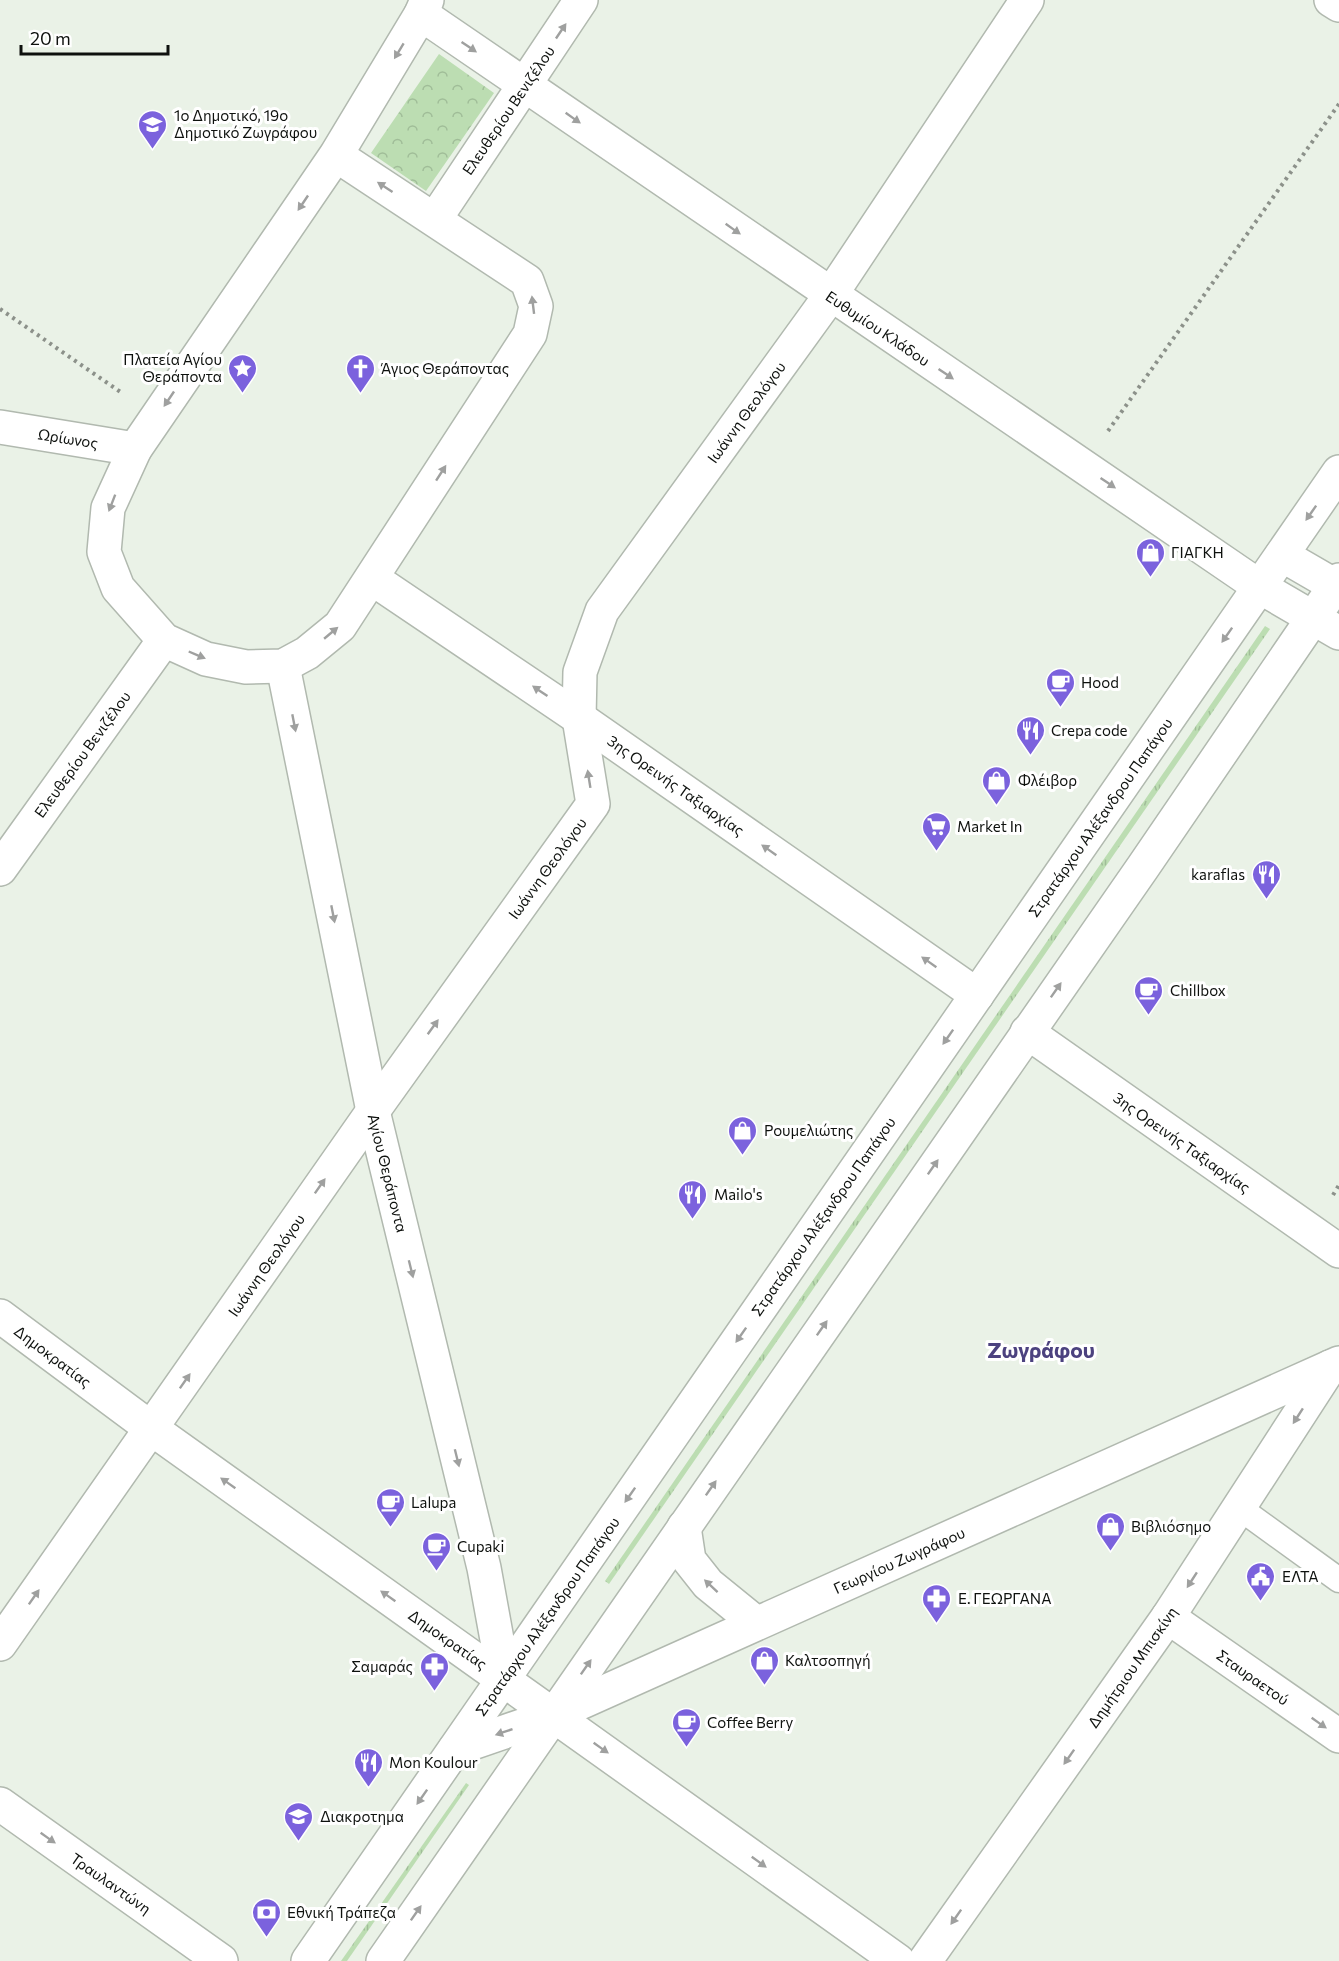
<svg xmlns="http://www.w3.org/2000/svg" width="1339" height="1961" font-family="Commissioner,sans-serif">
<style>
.grass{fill:url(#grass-tufts)}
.park{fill:url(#park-crowns)}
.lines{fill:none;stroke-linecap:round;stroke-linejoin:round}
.lane-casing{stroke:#b1b9af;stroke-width:27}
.street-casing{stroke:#b1b9af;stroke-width:36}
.secondary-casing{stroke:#b1b9af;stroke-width:36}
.path{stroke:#8c918a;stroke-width:4;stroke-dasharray:3 4.5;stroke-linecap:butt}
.lane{stroke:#fff;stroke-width:24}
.street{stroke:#fff;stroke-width:33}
.secondary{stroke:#fff;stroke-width:33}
.oneway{fill:#9fa09f}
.labels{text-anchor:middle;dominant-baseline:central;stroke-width:6;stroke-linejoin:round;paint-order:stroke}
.street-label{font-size:15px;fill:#0e110e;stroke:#fff}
.poi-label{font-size:15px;fill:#0e110e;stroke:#fff;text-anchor:start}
.district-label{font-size:21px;font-weight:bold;fill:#4c427f;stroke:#fff}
</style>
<defs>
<pattern id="grass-tufts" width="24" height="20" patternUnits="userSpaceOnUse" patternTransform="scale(1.5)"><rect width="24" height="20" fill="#bcddb2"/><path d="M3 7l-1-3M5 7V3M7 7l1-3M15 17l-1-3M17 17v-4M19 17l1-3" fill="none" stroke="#a0bd98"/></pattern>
<pattern id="park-crowns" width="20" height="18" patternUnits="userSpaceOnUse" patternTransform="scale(1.5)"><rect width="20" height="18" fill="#bcddb2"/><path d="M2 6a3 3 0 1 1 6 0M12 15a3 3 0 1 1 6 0" fill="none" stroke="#a0bd98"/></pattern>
</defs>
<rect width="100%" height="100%" fill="#eaf2e7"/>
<g class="grass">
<polygon points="1265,626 1270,629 609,1584 605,1581"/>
<polygon points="466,1783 469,1785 347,1961 341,1961"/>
</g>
<polygon class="park" points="439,54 494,93 426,191 371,153"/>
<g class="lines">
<defs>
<polyline id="lane" points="1238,1507 1339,1580"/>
<g id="street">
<polyline points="1331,0 1339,5"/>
<polyline points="421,14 1260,587 1339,633"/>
<polyline points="1282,555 1339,588"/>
<polyline points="373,579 579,718 977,995"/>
<polyline points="1027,1032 1339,1251"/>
<polyline points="1168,1617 1339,1736"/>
<polyline points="0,1644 373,1111 593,804 579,718 580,672 602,611 830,296 1027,0"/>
<polyline points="553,1715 898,1961"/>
<polyline points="0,1804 221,1961"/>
<polyline points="925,1961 1168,1617 1330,1367"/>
</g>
<g id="secondary">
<polyline points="336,155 527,281 536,306 530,334 340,626 307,653 283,666 246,667 206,659 164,640 118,588 104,552 108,508 135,449 336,155 421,14 427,0"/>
<polyline points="435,219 581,0"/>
<polyline points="0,427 135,449"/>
<polyline points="283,666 373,1111 484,1568 504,1678"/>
<polyline points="0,869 164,640"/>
<polyline points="0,1316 152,1429 553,1715"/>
<polyline points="684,1527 689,1560 708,1584 756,1623"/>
<polyline points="455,1749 553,1715 1339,1363"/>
<polyline points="308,1961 1339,472"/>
<polyline points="383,1961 1143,867 1339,580"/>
</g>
</defs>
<use href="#lane" class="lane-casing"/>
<use href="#street" class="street-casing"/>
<use href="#secondary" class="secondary-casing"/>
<g class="path">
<polyline points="0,309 122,393"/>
<polyline points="1108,431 1339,104"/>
<polyline points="1333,1195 1339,1185"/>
</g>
<use href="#lane" class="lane"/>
<use href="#street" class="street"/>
<use href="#secondary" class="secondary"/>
</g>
<defs><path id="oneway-solid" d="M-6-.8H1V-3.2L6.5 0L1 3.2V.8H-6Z" transform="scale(1.5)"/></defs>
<g class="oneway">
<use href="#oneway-solid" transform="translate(561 31) rotate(-56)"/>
<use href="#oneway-solid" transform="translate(469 47) rotate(34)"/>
<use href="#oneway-solid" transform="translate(399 51) rotate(121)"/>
<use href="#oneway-solid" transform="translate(573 118) rotate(35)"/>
<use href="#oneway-solid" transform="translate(385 187) rotate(-147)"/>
<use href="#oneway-solid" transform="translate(303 203) rotate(124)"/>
<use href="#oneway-solid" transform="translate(733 229) rotate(35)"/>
<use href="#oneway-solid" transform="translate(533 305) rotate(-97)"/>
<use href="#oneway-solid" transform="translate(946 374) rotate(34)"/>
<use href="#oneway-solid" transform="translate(169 399) rotate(124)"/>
<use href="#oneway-solid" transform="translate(441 473) rotate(-57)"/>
<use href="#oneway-solid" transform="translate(1108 483) rotate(34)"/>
<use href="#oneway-solid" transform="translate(112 503) rotate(111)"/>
<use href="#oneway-solid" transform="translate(1311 513) rotate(125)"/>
<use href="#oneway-solid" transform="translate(331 633) rotate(-40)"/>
<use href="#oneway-solid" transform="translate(1227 635) rotate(125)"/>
<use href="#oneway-solid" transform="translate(197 655) rotate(23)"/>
<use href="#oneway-solid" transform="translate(540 691) rotate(-146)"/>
<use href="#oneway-solid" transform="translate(294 723) rotate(79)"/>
<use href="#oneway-solid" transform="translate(589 779) rotate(-99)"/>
<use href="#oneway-solid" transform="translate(769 850) rotate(-145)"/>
<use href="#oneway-solid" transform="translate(333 914) rotate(79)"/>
<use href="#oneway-solid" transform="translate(929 962) rotate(-145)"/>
<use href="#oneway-solid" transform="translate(1056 990) rotate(-55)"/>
<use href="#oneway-solid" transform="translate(433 1027) rotate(-54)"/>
<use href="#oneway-solid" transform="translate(948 1037) rotate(125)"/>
<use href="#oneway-solid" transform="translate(933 1167) rotate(-55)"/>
<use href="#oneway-solid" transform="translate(320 1186) rotate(-55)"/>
<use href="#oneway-solid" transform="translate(411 1269) rotate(76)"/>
<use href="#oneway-solid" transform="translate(822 1328) rotate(-55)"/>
<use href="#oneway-solid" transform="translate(741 1335) rotate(125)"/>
<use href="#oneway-solid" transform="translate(185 1381) rotate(-55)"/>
<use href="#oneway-solid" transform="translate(1298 1416) rotate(123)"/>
<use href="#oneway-solid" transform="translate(457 1458) rotate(76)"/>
<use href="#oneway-solid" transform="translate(228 1483) rotate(-145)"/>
<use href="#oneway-solid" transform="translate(711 1488) rotate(-55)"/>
<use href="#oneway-solid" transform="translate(630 1495) rotate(125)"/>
<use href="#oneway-solid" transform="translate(1192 1580) rotate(123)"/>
<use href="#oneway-solid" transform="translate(711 1586) rotate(-137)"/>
<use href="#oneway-solid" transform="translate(388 1596) rotate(-145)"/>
<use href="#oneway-solid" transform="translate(34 1597) rotate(-55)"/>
<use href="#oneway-solid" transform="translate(586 1667) rotate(-55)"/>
<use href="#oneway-solid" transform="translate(1319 1723) rotate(35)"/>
<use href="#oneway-solid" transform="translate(504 1732) rotate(161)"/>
<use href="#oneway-solid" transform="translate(601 1748) rotate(35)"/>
<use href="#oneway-solid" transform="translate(1069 1757) rotate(125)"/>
<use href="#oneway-solid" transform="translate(422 1797) rotate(125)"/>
<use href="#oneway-solid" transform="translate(48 1838) rotate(35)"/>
<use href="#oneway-solid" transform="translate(759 1862) rotate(36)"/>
<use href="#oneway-solid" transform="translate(416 1913) rotate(-55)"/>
<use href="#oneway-solid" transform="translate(956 1917) rotate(125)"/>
</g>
<defs>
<symbol id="school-pin" viewBox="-11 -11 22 30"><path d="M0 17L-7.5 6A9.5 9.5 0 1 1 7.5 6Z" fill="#7b62dd" stroke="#fff"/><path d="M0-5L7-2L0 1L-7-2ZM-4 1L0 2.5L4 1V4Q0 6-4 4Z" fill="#fff"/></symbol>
<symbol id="sight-pin" viewBox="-11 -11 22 30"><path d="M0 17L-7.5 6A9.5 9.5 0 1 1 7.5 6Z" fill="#7b62dd" stroke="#fff"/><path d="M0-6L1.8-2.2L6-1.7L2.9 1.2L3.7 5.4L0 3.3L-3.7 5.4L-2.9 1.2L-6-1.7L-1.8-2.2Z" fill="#fff"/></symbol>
<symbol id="church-pin" viewBox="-11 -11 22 30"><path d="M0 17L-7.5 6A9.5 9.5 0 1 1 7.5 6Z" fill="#7b62dd" stroke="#fff"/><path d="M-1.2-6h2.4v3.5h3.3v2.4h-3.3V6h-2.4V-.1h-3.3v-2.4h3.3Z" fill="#fff"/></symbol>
<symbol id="shop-pin" viewBox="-11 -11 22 30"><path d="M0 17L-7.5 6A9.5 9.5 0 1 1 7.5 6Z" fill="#7b62dd" stroke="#fff"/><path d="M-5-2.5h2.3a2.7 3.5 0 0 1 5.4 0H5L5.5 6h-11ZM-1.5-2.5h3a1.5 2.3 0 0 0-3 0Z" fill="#fff"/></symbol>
<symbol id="cafe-pin" viewBox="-11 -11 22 30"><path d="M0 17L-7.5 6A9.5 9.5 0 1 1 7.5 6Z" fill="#7b62dd" stroke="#fff"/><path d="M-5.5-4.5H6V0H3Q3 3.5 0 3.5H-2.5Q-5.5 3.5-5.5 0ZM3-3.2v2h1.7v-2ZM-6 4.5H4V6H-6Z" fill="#fff"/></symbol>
<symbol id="restaurant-pin" viewBox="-11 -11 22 30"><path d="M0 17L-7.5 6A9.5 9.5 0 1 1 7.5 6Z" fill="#7b62dd" stroke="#fff"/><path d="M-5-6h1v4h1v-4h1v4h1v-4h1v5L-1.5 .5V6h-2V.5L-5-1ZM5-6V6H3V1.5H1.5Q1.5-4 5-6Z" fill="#fff"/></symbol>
<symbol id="supermarket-pin" viewBox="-11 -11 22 30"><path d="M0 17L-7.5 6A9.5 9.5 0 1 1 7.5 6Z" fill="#7b62dd" stroke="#fff"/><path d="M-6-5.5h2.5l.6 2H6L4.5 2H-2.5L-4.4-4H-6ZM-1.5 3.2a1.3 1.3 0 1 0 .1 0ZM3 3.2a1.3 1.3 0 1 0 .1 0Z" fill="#fff"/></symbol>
<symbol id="civic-pin" viewBox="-11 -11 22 30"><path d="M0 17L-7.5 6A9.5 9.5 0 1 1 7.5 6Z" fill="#7b62dd" stroke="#fff"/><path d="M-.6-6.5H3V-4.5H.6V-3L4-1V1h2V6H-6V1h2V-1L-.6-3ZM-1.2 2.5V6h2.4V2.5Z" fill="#fff"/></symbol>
<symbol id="pharmacy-pin" viewBox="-11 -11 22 30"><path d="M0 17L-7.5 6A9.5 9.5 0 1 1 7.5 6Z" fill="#7b62dd" stroke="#fff"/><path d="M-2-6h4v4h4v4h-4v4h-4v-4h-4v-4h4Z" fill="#fff"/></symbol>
<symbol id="bank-pin" viewBox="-11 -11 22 30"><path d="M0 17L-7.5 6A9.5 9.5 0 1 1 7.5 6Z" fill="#7b62dd" stroke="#fff"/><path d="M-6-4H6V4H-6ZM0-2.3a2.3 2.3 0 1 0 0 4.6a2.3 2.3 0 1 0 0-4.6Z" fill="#fff"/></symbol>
</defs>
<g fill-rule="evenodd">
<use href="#school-pin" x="136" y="108" width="33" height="45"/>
<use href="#sight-pin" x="226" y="352" width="33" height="45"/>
<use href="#church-pin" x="344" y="352" width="33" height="45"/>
<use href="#shop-pin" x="1134" y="536" width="33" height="45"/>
<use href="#cafe-pin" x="1044" y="666" width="33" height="45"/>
<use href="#restaurant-pin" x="1014" y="714" width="33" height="45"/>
<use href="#shop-pin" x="980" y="764" width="33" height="45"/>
<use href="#supermarket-pin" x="920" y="810" width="33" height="45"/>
<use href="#restaurant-pin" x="1250" y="858" width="33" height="45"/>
<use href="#cafe-pin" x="1132" y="974" width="33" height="45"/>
<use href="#shop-pin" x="726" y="1114" width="33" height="45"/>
<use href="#restaurant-pin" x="676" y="1178" width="33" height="45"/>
<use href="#cafe-pin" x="374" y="1486" width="33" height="45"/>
<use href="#shop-pin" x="1094" y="1510" width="33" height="45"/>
<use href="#cafe-pin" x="420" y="1530" width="33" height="45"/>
<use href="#civic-pin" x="1244" y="1560" width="33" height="45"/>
<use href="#pharmacy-pin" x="920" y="1582" width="33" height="45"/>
<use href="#shop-pin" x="748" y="1644" width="33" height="45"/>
<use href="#pharmacy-pin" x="418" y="1650" width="33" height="45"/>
<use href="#cafe-pin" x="670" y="1706" width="33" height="45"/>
<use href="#restaurant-pin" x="352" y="1746" width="33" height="45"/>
<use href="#school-pin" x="282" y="1800" width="33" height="45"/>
<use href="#bank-pin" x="250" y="1896" width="33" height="45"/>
</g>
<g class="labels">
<g class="street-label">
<text transform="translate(508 110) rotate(-56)">Ελευθερίου Βενιζέλου</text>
<text transform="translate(878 328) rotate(34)">Ευθυμίου Κλάδου</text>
<text transform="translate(746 412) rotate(-54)">Ιωάννη Θεολόγου</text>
<text transform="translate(68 438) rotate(9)">Ωρίωνος</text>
<text transform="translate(82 754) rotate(-54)">Ελευθερίου Βενιζέλου</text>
<text transform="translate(676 785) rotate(35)">3ης Ορεινής Ταξιαρχίας</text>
<text transform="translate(1100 817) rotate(-55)">Στρατάρχου Αλέξανδρου Παπάγου</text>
<text transform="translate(547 868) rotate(-54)">Ιωάννη Θεολόγου</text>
<text transform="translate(1182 1142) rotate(35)">3ης Ορεινής Ταξιαρχίας</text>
<text transform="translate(388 1173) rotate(76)">Αγίου Θεράποντα</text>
<text transform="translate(823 1216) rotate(-55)">Στρατάρχου Αλέξανδρου Παπάγου</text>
<text transform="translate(266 1265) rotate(-55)">Ιωάννη Θεολόγου</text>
<text transform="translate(53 1356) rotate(37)">Δημοκρατίας</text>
<text transform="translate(899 1560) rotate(-24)">Γεωργίου Ζωγράφου</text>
<text transform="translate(547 1616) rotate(-55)">Στρατάρχου Αλέξανδρου Παπάγου</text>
<text transform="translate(448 1639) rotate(35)">Δημοκρατίας</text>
<text transform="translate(1132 1667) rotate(-55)">Δημήτριου Μπισκίνη</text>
<text transform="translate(1253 1677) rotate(35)">Σταυραετού</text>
<text transform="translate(111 1883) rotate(35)">Τραυλαντώνη</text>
</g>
<g class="poi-label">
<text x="174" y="115">1ο Δημοτικό, 19ο<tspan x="174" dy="17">Δημοτικό Ζωγράφου</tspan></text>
<text x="222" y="359" text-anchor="end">Πλατεία Αγίου<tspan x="222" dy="17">Θεράποντα</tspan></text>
<text x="381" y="368">Άγιος Θεράποντας</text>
<text x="1171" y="552">ΓΙΑΓΚΗ</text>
<text x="1081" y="682">Hood</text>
<text x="1051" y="730">Crepa code</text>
<text x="1018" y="780">Φλέιβορ</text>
<text x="957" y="826">Market In</text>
<text x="1245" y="874" text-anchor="end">karaflas</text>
<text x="1170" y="990">Chillbox</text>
<text x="764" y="1130">Ρουμελιώτης</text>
<text x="714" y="1194">Mailo's</text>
<text x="411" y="1502">Lalupa</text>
<text x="1131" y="1526">Βιβλιόσημο</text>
<text x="457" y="1546">Cupaki</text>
<text x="1282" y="1576">ΕΛΤΑ</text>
<text x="958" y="1598">Ε. ΓΕΩΡΓΑΝΑ</text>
<text x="785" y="1660">Καλτσοπηγή</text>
<text x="413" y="1666" text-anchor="end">Σαμαράς</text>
<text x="707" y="1722">Coffee Berry</text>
<text x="389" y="1762">Mon Koulour</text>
<text x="320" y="1816">Διακροτημα</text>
<text x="287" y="1912">Εθνική Τράπεζα</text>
</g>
<g class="district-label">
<text x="1041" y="1349">Ζωγράφου</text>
</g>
</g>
<path d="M21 45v9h147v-9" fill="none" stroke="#0e110e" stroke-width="3"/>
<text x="30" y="45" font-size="18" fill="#0e110e" stroke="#ffffff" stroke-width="4.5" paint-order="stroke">20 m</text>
</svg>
